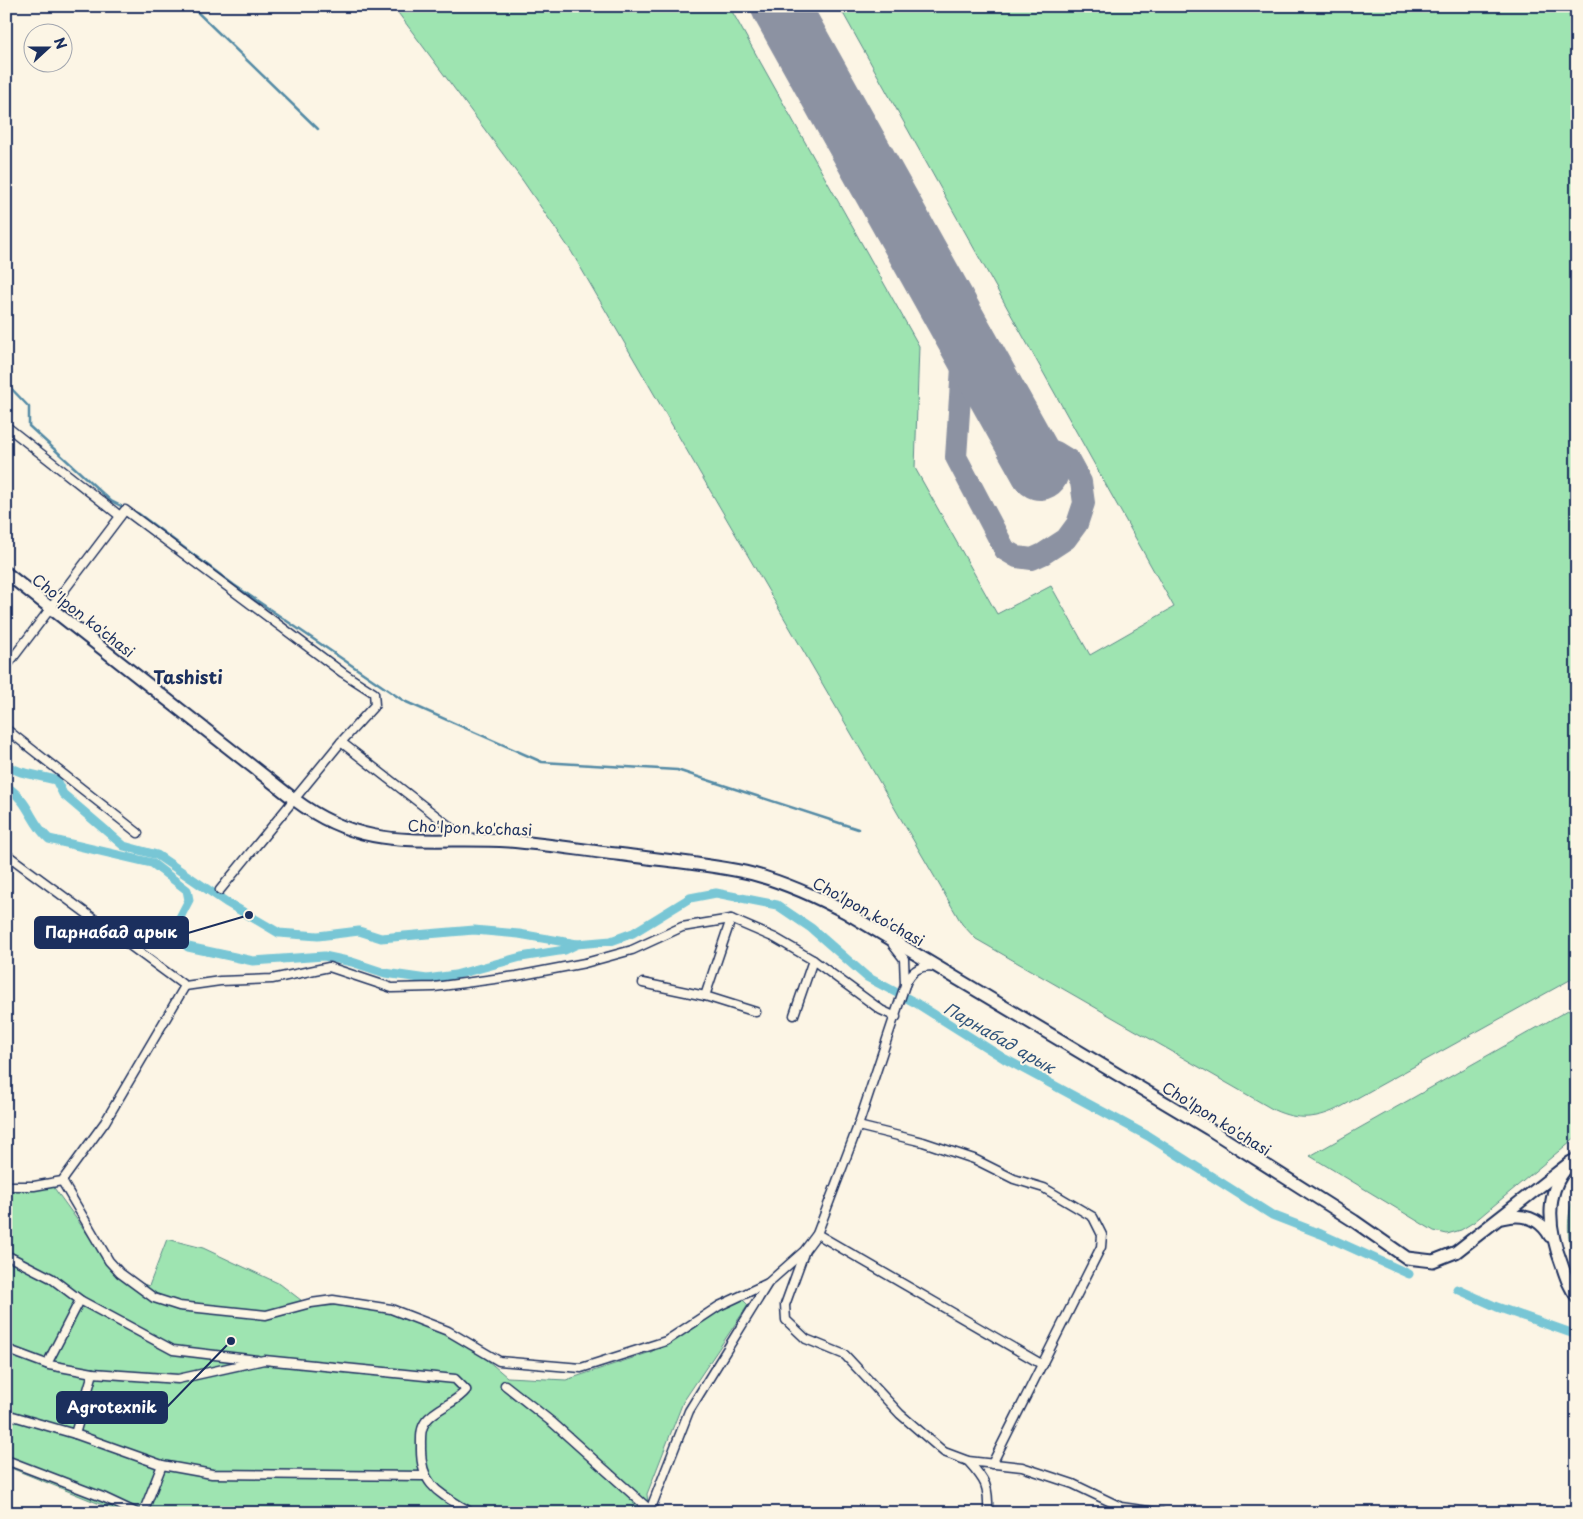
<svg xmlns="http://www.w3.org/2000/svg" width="1583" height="1519" font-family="'Playpen Sans',sans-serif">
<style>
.green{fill:#9ee4b1;stroke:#5c8a88}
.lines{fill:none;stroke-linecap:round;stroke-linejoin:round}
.stream{stroke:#538aa5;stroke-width:2.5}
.canal{stroke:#78c6d5;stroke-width:9}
.taxiway{stroke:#8c92a2;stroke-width:22}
.runway{stroke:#8c92a2;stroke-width:58}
.minor-casing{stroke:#1b2f5e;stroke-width:11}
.secondary-casing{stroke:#1b2f5e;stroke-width:15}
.minor{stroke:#fcf5e5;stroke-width:8}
.secondary{stroke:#fcf5e5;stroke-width:11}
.labels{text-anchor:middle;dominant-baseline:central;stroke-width:4;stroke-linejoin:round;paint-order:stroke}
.street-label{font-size:15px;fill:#1b2f5e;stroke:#fcf5e5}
.water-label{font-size:16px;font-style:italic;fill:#32557c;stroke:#fcf5e5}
.quarter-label{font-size:18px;font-weight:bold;fill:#1b2f5e;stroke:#fcf5e5}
.leader{fill:none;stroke:#1b2f5e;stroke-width:2}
.callout-dot{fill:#1b2f5e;stroke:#fcf5e5;stroke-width:2}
.callout{fill:#1b2f5e;stroke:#1b2f5e;stroke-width:2}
.callout-label{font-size:16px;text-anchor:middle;font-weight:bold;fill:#fff}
</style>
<rect width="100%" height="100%" fill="#fcf5e5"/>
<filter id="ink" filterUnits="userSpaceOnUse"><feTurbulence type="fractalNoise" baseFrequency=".02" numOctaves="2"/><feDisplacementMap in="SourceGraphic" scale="10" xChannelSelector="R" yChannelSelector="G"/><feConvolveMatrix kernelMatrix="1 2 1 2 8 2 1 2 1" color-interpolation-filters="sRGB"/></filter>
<g filter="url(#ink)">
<g class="green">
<path d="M393,6H729L919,346L915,468L997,614L1051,586L1090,655L1174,607L839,6H1568L1577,82V976L1341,1107C1318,1119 1298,1121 1274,1110L976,939L962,924L571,251L523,181Z"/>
<polygon points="1577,1005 1577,1136 1474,1222 1461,1230 1447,1234 1434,1231 1310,1156"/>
<polygon points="52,1185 117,1275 149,1286 167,1239 203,1248 280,1284 310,1307 343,1305 388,1313 437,1330 480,1354 507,1377 566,1380 651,1352 741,1298 748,1305 683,1402 647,1494 649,1513 122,1513 6,1466 6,1191"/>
<path d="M1577,1189V1268C1566,1240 1565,1216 1577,1189Z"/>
</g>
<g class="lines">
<g class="stream">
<polyline points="191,6 318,129"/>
<polyline points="6,383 29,407 29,426 111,501 125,508"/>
<polyline points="130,510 139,514 234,585 404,701 542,762 677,770 858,829"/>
</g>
<g class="canal">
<polyline points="6,766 21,772 56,780 63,794 124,846 157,855 226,902 279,933 318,936 359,931 381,938 474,930 519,934 577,944"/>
<path d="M6,786C31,803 29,821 49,839L152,863L187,890L189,900L175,927L177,938L188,947L253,961L324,956L352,962L385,973L427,979L455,975L521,957L565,950L577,944L611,941L633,933L690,898L716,893L777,905L811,928L867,977L916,1003L1005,1059L1148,1136L1272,1215L1321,1234L1409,1274"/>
<polyline points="1457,1289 1497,1307 1577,1335"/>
</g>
<polyline class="taxiway" points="958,324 963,340 963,352 956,457 1005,550 1017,557 1032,559 1043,554 1066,539 1077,524 1084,503 1081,482 1069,460 1056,452 1039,446 1014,426"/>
<polyline class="runway" points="780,6 1040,471"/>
<defs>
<g id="minor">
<polyline points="6,426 120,516"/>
<polyline points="6,667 125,510 343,673 374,693 375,705 341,742 220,890"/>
<polyline points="6,729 138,833"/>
<polyline points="341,742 453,829 455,840"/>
<polyline points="6,854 185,986 220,981 272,979 329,967 392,988 434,987 517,976 585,963 632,950 682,927 731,919 775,938 813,960 881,1010 896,1017"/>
<path d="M893,945L904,959L905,985C911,971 920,964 936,967"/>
<polyline points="643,983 705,996 756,1012"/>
<polyline points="905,985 858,1126 817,1234 805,1250 785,1305 786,1320 806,1339 845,1355 900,1414 944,1452 968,1461 1022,1467 1073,1484 1121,1507 1162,1513"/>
<polyline points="705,996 731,919"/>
<polyline points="794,1015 813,960"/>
<polyline points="858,1126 923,1142 974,1159 1014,1179 1044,1188 1093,1217 1102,1235 1101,1247 992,1464"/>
<polyline points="62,1181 109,1261 120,1273 154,1298 179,1306 266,1315 311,1303 333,1300 391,1309 448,1331 499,1361 581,1368 666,1341 719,1306 768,1283"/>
<polyline points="6,1186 34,1186 62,1181 105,1122 185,986"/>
<polyline points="817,1234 1043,1365"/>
<polyline points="6,1255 51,1278 80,1300 173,1350 257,1360"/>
<path d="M6,1349L49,1365L93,1373L178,1379L264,1360L455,1379L466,1390C455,1404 437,1407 426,1421C420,1429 421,1438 421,1447C420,1488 442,1494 472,1513"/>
<polyline points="47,1364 80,1300"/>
<polyline points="505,1385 553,1423 650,1510"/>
<polyline points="6,1414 75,1434 162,1465 212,1474 424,1476"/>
<polyline points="75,1434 93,1373"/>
<polyline points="6,1460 105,1498 137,1513"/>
<path d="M968,1461C986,1481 989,1486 988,1513"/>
<polyline points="143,1513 162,1465"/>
<polyline points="649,1513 689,1411 768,1283 803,1252"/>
</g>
<g id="secondary">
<path d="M6,573L295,800C367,854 426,836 509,841C548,844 587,851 625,855C668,861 711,864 753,874C786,883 817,897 847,913L1209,1129L1354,1221L1407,1258L1433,1261L1456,1252L1571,1162"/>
<path d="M1577,1158C1542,1185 1548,1229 1562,1265C1566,1277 1569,1287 1577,1297"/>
<path d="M1502,1218C1522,1213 1540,1218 1550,1236"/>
</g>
</defs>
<use href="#minor" class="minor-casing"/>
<use href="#secondary" class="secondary-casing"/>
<use href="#minor" class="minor"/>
<use href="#secondary" class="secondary"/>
</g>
</g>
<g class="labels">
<g class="street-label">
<text transform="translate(84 615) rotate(38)">Cho'lpon ko'chasi</text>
<text transform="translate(470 827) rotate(2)">Cho'lpon ko'chasi</text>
<text transform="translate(869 911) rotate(29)">Cho'lpon ko'chasi</text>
<text transform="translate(1217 1118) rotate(32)">Cho'lpon ko'chasi</text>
</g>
<g class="water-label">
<text transform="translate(1000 1037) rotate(30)">Парнабад арык</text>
</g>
<g class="quarter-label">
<text x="188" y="676">Tashisti</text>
</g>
</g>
<path class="leader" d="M249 915L188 933M231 1341L167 1407"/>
<g class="callout-dot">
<circle cx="249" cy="915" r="5"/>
<circle cx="231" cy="1341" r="5"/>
</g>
<g class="callout">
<rect x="35" y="917" width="153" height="31" rx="5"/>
<rect x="57" y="1392" width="110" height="31" rx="5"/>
</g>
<g class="callout-label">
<text x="111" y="938">Парнабад арык</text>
<text x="112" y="1413">Agrotexnik</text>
</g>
<rect width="1583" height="1519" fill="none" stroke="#fcf5e5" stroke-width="25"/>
<rect x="12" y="12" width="1558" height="1494" fill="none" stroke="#1b2f5e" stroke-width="2" filter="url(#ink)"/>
<g transform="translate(48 48) rotate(69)"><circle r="24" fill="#fcf5e5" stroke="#a2a6af"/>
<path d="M0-4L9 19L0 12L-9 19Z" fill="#1b2f5e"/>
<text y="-8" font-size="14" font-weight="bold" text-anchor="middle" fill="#1b2f5e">N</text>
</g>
</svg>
